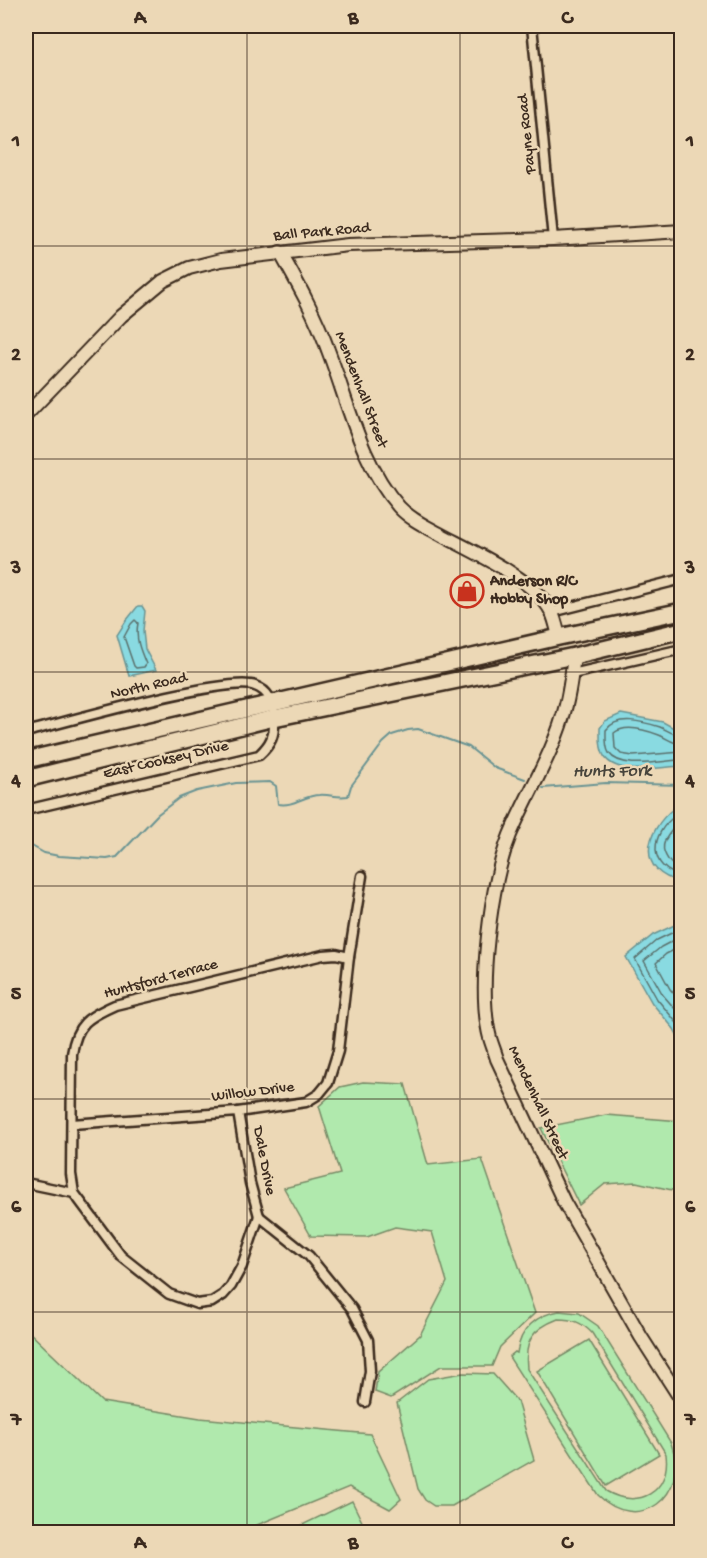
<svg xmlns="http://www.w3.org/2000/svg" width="707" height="1558" font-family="'Gochi Hand',sans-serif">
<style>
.green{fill:#b0e9ad;stroke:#768a66;stroke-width:1.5;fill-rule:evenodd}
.water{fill:#89dae1;stroke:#6a9493;stroke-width:1.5}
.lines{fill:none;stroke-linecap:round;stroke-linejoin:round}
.shore{stroke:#5a706c;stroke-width:1.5}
.stream{stroke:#6a9493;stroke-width:2}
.street-casing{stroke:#3b2a1e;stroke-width:13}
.secondary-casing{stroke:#3b2a1e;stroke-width:16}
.highway-casing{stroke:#3b2a1e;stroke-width:20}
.street{stroke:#ecd8b6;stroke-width:8}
.secondary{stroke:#ecd8b6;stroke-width:12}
.highway{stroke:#ecd8b6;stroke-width:15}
.grid{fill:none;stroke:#3b2a1e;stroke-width:1.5;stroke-opacity:0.55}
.labels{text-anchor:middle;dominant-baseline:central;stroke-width:5;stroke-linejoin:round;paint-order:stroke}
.street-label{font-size:16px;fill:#3b2a1e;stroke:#ecd8b6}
.poi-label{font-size:16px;font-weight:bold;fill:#3b2a1e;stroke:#ecd8b6;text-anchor:start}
.water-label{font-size:18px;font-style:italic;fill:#47443b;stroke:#ecd8b6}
.neatline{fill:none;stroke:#3b2a1e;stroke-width:2}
.grid-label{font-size:20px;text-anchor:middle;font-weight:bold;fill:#3b2a1e}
</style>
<rect width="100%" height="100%" fill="#ecd8b6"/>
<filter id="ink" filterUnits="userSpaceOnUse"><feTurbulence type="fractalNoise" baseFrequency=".0167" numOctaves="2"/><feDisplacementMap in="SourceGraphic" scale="12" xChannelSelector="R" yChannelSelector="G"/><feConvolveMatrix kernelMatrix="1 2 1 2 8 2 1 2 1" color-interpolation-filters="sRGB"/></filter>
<g filter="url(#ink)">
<g class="green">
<polygon points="363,1082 405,1084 428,1165 482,1159 535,1313 500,1347 492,1366 441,1366 391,1398 375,1392 378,1372 420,1335 447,1282 432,1232 395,1227 367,1237 311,1236 284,1188 340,1174 319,1106 340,1087"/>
<polygon points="606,1115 681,1121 681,1192 636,1182 605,1184 579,1205 541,1128"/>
<path d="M559,1311L579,1313L598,1326L671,1443C691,1497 638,1535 598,1495L509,1357L515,1352L517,1353C520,1329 536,1315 559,1311ZM558,1319C573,1319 581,1322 592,1333L666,1454C671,1492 638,1510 606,1491L527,1369C524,1341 532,1329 558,1319Z"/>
<polygon points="26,1329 102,1402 200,1418 370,1434 401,1499 390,1509 349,1487 240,1532 26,1532"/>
<polygon points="589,1340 659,1454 606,1486 537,1371"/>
<polygon points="463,1373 493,1374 517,1401 534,1460 452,1506 434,1506 425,1500 418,1489 397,1403 428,1379"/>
<polygon points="352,1501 367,1532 303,1532 300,1526"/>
</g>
<g class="water">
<polygon points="138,606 142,606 145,611 143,631 145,649 156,670 129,676 117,635 126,621"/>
<path d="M621,714L663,722L681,732V766C660,767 617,777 604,756C599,748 600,736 600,728L605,721Z"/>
<path d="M674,808L681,811V882C636,872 644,832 674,808Z"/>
<polygon points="681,922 682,922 681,1042 674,1029 652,1003 626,957 653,935"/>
</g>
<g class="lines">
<g class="shore">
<path d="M135,620L138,623C135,638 140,650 146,664L144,667L136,668L134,666L124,637L131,624Z"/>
<path d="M682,736C673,735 667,730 660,727C644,722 617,714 606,730C606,737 605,747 609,753C621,771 663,760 682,760"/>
<path d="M682,744C673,744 667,738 659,735C646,730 625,724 614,733L615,748L621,754L633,756L682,752"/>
<path d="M682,816H675C650,834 647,868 682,876"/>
<path d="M682,824L676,825C668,835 659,844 666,856C670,864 673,866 682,868"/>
<polyline points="682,928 657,940 635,959 657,999 682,1029"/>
<polyline points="682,936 661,947 644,961 663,995 682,1017"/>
<polyline points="682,946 666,954 656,963 670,989 682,1003"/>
</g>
<g class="stream">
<polyline points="543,788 606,783 682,785"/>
<path d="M26,846L30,845L44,853L59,856L107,859L117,857L158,814L179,798L197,791L236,783L270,782L276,786L278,804C294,807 304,795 319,795C330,794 337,798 348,796L351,786L383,743L392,735L408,730L418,729L469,747L495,768L525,779"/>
</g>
<defs>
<g id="street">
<polyline points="532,26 553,239"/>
<polyline points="552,612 682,579"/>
<polyline points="572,674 682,649"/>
<path d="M26,732C62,723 229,675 255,686C269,691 274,704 274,719C275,735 271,744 259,755L26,810"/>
<polyline points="238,1112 250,1183 259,1216"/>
<polyline points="72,1124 238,1112 306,1102 319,1094 328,1083 338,1051 349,957 362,876"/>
<polyline points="26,1183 74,1193"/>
<path d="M259,1216L242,1266L231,1286L223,1295L212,1302L197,1304L169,1294L121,1256L74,1193L71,1174L72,1054C76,1024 88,1017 115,1005L323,955L336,954L349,957"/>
<polyline points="259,1216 309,1256 352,1309 368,1340 370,1371 365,1402"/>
</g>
<g id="secondary">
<path d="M280,252C298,284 316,316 328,350C348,402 361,464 399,507C409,518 423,525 436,532C469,550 534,578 551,611C555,618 557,628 559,637"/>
<polyline points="26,415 121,316 163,281 189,268 221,260 348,245 553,239 682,231"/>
<path d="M574,656C572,672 570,689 566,705C555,751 528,792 510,835C491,882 477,989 490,1038C492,1045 495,1052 497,1059L564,1202L641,1337L682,1401"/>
</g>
<g id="highway">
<polyline points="26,760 559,637 682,611"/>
<polyline points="26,779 274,718 574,656 682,630"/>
</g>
</defs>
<use href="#street" class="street-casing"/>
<use href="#secondary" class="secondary-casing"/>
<use href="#highway" class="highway-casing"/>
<use href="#street" class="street"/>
<use href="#secondary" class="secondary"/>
<use href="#highway" class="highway"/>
</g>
</g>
<path class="grid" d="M247,26V1532M460,26V1532M26,246H682M26,459H682M26,672H682M26,886H682M26,1099H682M26,1312H682"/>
<defs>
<symbol id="shop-ring" viewBox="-11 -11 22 22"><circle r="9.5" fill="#ecd8b6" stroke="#c8321e" stroke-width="1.5"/><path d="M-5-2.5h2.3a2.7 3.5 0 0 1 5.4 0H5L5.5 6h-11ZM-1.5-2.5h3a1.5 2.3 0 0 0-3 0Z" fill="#c8321e"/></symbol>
</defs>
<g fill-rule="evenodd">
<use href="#shop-ring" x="448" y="572" width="38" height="38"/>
</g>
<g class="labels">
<g class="street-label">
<text transform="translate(528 134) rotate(-96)">Payne Road</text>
<text transform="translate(322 233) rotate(-5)">Ball Park Road</text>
<text transform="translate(360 390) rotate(69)">Mendenhall Street</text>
<text transform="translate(149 687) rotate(-13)">North Road</text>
<text transform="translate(166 761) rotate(-13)">East Cooksey Drive</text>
<text transform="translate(161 980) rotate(-15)">Huntsford Terrace</text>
<text transform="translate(253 1093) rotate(-7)">Willow Drive</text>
<text transform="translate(537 1103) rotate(65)">Mendenhall Street</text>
<text transform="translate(263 1161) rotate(79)">Dale Drive</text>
</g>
<g class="poi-label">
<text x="490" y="582">Anderson R/C<tspan x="490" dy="18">Hobby Shop</tspan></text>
</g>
<g class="water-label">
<text transform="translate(612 772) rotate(-1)">Hunts Fork</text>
</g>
</g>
<rect width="707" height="1558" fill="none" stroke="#ecd8b6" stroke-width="66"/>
<rect x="33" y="33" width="641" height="1492" class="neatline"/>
<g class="grid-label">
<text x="140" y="23">A</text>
<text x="353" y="23">B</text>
<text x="567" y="23">C</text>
<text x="16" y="146">1</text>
<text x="690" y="146">1</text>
<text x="16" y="360">2</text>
<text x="690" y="360">2</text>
<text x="16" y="573">3</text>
<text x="690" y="573">3</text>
<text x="16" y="786">4</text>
<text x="690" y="786">4</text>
<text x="16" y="999">5</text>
<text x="690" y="999">5</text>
<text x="16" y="1212">6</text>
<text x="690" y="1212">6</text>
<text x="16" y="1425">7</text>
<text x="690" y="1425">7</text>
<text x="140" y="1548">A</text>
<text x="353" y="1548">B</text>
<text x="567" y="1548">C</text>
</g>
</svg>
